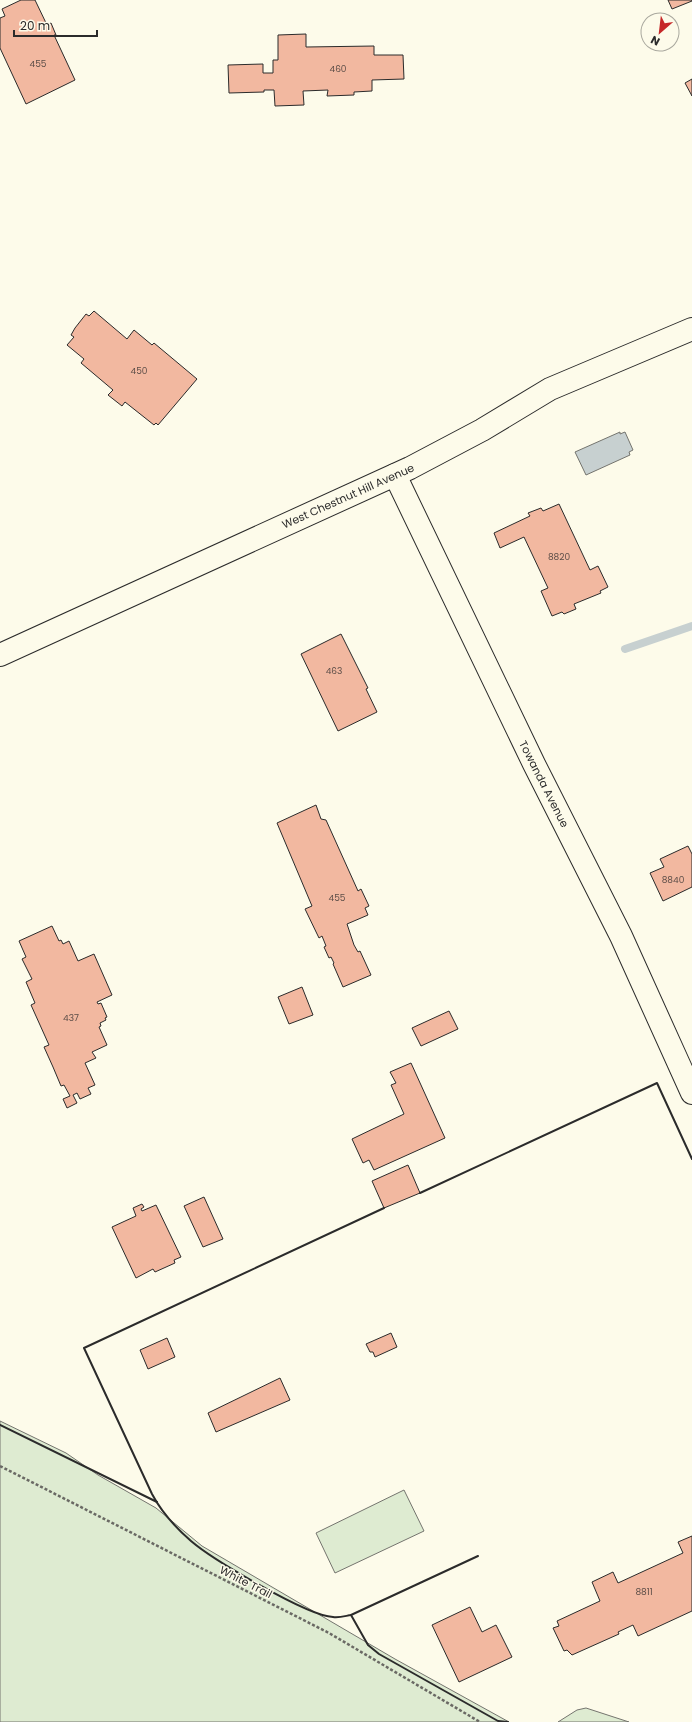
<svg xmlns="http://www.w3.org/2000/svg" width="692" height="1722" font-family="Poppins,sans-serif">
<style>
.green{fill:#deebd1;stroke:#74746e}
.water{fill:#c7d0d0;stroke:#74746e}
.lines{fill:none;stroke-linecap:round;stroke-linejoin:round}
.stream{stroke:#c7d0d0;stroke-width:8}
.building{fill:#f2b8a0;stroke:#2b2b2b}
.minor-casing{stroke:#2b2b2b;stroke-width:24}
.path{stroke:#6a6964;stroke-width:2.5;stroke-dasharray:3 2;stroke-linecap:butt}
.minor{stroke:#fdfbea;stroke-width:22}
.wall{stroke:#2b2b2b;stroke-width:2}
.labels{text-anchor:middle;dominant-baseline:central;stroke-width:3;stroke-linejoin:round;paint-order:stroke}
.number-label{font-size:9px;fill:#5d4e48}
.street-label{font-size:11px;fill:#2b2b2b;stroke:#fdfbea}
</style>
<rect width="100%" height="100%" fill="#fdfbea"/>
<g class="green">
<polygon points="0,1421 66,1453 98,1475 156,1508 202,1546 395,1659 509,1722 0,1722"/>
<polygon points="404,1490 424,1531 335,1573 316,1533"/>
<polygon points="586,1708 629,1722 558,1722 577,1710"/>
</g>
<polygon class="water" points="620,432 620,434 625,432 633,450 629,452 630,455 586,475 575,452"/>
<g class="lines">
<polyline class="stream" points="625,649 692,626"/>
</g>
<g class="building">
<polygon points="21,0 35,0 47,25 51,23 56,35 54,35 75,80 26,104 0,48 0,18 5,16 2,9"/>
<polygon points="668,0 692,0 692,1 672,9"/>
<polygon points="306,34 306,47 374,46 374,55 403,55 404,79 372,80 372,91 354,92 354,95 327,96 328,90 303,91 304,105 275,106 274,90 264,90 264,92 229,93 228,65 263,64 263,73 273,73 273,60 278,60 278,35"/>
<polygon points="692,79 692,96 685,83"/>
<polygon points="94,311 127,339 134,330 152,345 154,343 197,379 158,425 156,423 154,425 125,402 122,406 108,395 113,390 81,363 84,359 67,345 74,337 71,335 75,328 86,314 89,316"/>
<polygon points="559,504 590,570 598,566 608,587 600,591 601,593 574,604 576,609 564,614 562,612 552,616 541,591 548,588 524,537 500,548 494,533 530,516 528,513 541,508 543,511"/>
<polygon points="341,634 368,688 366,689 377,712 338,731 301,654"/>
<polygon points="316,805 321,819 326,820 358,891 361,889 369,906 365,908 368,915 347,924 354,945 358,952 360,951 371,975 343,987 333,964 334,963 331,957 329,958 324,947 326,946 322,936 319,938 305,909 312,906 277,823"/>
<polygon points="688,846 692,854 692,887 663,901 650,873 664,867 660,859"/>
<polygon points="52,926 59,941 61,940 63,944 69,941 78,961 94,954 112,995 97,1002 98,1004 101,1003 107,1017 105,1018 106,1020 100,1023 101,1026 99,1027 107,1045 92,1052 96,1058 85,1063 95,1085 88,1088 91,1094 80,1099 77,1093 73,1095 77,1103 67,1108 63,1099 70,1096 64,1085 61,1086 53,1067 44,1047 49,1045 31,1005 35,1003 26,982 32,979 22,959 26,957 19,941"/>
<polygon points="302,987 313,1015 289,1024 278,997"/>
<polygon points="449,1011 458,1029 421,1046 412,1028"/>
<polygon points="411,1063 445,1138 374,1170 369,1160 363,1163 352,1139 404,1114 391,1085 396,1083 390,1072"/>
<polygon points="408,1165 420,1193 384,1208 372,1181"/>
<polygon points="204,1197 223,1239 203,1247 184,1206"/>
<polygon points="142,1204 144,1207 141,1209 142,1211 156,1205 181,1257 174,1260 175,1263 155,1272 153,1269 136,1278 112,1227 136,1216 133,1208"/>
<polygon points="391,1333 397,1347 375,1357 373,1352 370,1352 366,1344"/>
<polygon points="167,1338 175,1357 148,1369 140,1350"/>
<polygon points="280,1378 290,1400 216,1432 208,1413"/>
<polygon points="692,1536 692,1611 638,1636 633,1625 618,1632 619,1634 572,1655 567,1650 564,1651 553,1628 559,1626 557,1621 600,1601 592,1582 613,1572 618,1583 683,1553 678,1542"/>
<polygon points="470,1607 482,1632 496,1625 512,1657 459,1682 432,1625"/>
</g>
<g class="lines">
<defs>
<g id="minor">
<polyline points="395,475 534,764 621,936 692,1093"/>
<polyline points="0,655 410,468 482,430 550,389 692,329"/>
</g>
</defs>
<use href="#minor" class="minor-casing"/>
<polyline class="path" points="0,1466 329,1633 480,1722"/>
<use href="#minor" class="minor"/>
<g class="wall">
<polyline points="420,1193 657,1083 692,1159"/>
<path d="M384,1208L84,1348L152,1494C161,1511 176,1528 191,1541C212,1559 307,1616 333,1617C339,1618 345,1616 351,1615L478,1556"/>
<polyline points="0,1425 157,1502"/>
<polyline points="351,1615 368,1645 379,1654 498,1721 508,1722"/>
</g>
</g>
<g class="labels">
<g class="number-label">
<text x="38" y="64">455</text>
<text x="338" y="69">460</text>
<text x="139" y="371">450</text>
<text x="559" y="557">8820</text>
<text x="334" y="671">463</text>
<text x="673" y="880">8840</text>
<text x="337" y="898">455</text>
<text x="71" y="1018">437</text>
<text x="644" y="1592">8811</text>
</g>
<g class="street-label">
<text transform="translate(348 496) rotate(-24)">West Chestnut Hill Avenue</text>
<text transform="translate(544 784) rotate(63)">Towanda Avenue</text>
<text transform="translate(246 1582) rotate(27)">White Trail</text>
</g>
</g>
<g transform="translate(660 32) rotate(208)"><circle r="19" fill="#fdfbea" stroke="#a9a89e"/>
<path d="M0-3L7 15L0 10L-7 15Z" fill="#c62828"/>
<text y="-6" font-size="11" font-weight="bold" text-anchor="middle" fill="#2b2b2b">N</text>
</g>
<path d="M14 30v6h83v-6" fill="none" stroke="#2b2b2b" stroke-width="2"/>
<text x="20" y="30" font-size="12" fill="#2b2b2b" stroke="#fdfbea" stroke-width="3" paint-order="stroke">20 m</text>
</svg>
